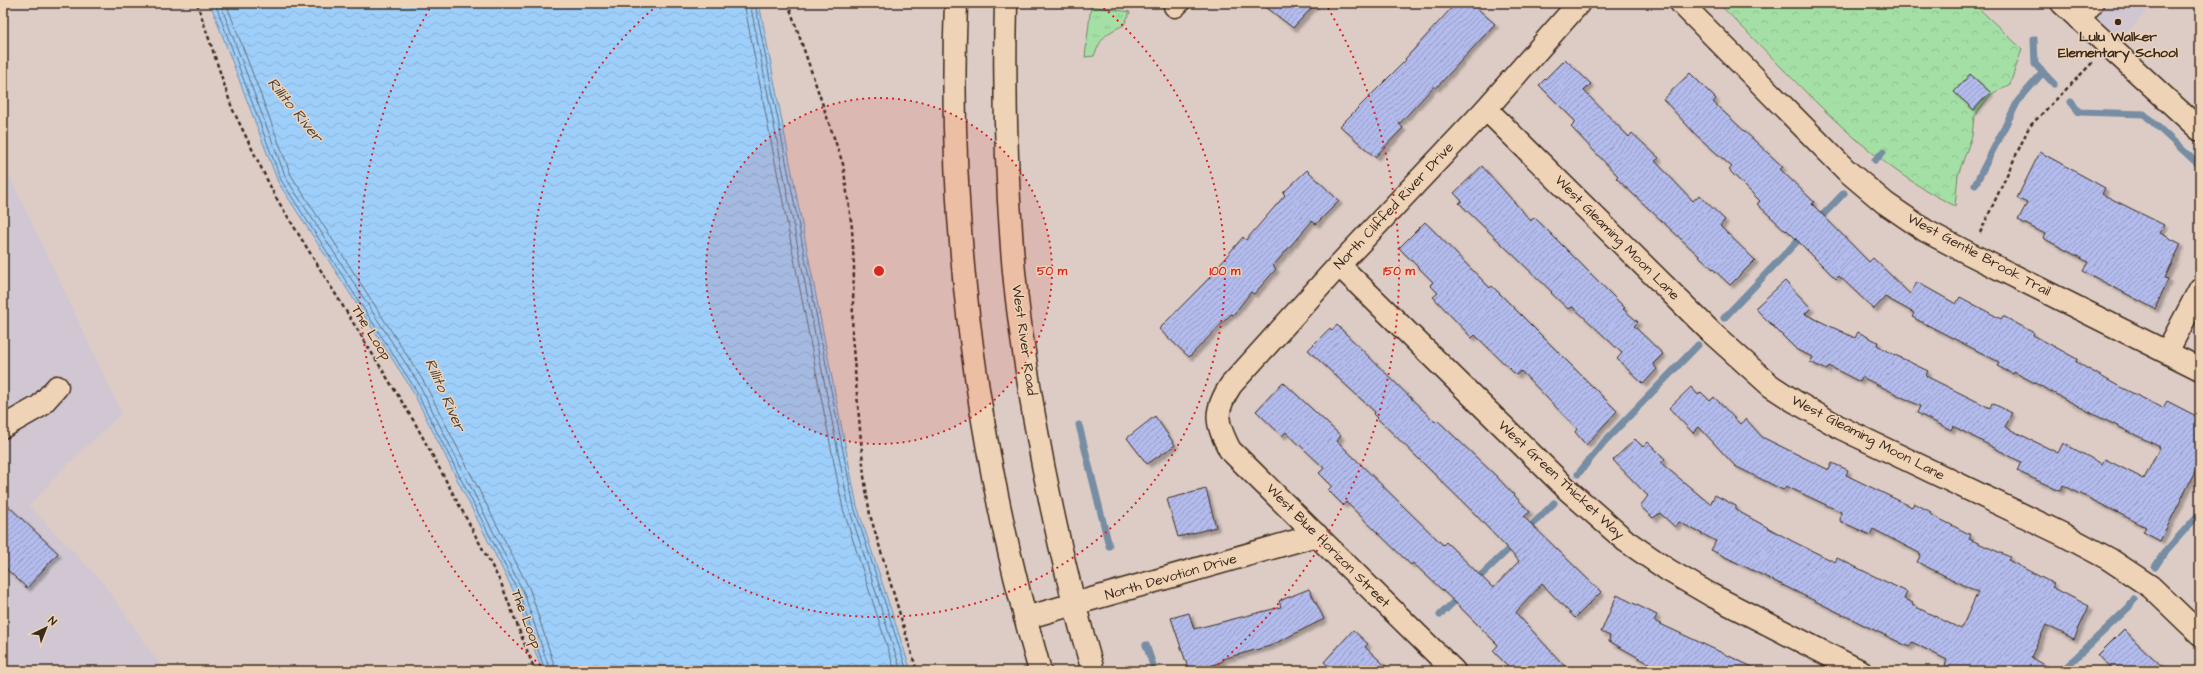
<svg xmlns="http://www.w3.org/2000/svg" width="2203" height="674" font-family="'Architects Daughter',sans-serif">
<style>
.built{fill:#d0c7d2}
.grass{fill:url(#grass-tufts);stroke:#708562}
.park{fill:url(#park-crowns);stroke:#708562}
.water{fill:url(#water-waves);stroke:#768da3}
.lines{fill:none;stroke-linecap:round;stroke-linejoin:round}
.shore{stroke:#636c76;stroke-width:1}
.stream{stroke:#768da3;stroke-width:7}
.building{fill:url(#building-hatch);stroke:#3b2a1e;filter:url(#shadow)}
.minor-casing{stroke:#3b2a1e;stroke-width:25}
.major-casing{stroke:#3b2a1e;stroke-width:25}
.path{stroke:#3b2a1e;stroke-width:2.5;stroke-dasharray:4 3;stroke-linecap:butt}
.minor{stroke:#efd3b6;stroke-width:22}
.major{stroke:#efd3b6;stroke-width:22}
.ring{fill:none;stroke:#d62828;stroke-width:2;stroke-dasharray:2 4}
.poi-dot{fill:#3b2a1e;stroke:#efd3b6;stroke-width:1.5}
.labels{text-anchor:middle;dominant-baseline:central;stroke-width:3;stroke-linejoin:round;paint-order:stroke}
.poi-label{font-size:14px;font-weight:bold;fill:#3b2a1e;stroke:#efd3b6}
.street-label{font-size:14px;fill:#3b2a1e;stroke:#efd3b6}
.water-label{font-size:15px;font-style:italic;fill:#4a433f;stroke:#efd3b6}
.centre{fill:#d62828;stroke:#efd3b6;stroke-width:2}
.ring-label{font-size:12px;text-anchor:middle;font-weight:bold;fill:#d62828;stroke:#efd3b6;stroke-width:3;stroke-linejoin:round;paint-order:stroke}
</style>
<defs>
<pattern id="grass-tufts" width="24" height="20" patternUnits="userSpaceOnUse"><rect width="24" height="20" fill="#a4e0a6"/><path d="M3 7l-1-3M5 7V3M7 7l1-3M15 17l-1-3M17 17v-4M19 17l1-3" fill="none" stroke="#8ec08e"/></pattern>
<pattern id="park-crowns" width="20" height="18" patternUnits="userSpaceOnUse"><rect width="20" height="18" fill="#a4e0a6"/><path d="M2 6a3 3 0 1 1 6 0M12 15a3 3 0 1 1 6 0" fill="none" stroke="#8ec08e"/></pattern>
<pattern id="water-waves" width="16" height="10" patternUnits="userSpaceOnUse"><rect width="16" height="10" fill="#9ecffb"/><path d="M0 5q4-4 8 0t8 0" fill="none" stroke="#89b2d7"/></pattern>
<pattern id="building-hatch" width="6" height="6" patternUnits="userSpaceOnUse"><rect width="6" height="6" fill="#b3bced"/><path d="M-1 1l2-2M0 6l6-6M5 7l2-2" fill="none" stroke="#9399bf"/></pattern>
<filter id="shadow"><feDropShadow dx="3.5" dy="3.5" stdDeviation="1" flood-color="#0004"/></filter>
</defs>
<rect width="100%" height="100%" fill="#ddccc6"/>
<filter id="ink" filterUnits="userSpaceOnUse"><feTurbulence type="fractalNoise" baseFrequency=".025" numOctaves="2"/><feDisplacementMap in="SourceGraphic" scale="8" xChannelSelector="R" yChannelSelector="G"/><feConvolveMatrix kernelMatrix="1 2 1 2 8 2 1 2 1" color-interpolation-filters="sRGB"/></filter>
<g filter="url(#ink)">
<g class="built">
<polygon points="2078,3 2155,3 2119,41"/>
<polygon points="3,162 122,413 62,470 29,506 101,580 165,671 3,671"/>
</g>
<path class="grass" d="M1091,6L1130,12L1124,25C1104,34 1102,37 1094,56L1085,57Z"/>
<path class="park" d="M1718,3H1973L2022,49L2010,84L1990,95L1974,117L1972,136L1958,175L1955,206C1860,160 1792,75 1718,3Z"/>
<polygon class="water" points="210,3 759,3 857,506 911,671 542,671 516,596 411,388 278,182"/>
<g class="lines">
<g class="shore">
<polyline points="215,3 281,180 414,387 520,595 545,671"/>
<polyline points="220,3 286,178 419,384 524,593 550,671"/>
<polyline points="226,3 291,175 424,382 530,590 556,671"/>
<polyline points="744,3 843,509 895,671"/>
<polyline points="750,3 849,508 901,671"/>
<polyline points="755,3 854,507 907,671"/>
</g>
<g class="stream">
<polyline points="2034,39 2035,64 2054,84"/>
<polyline points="2071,102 2079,112 2144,114 2200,166"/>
<polyline points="1875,160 1883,152"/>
<polyline points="1975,185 2018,101 2043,72"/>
<polyline points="1817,221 1844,193"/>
<polyline points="1724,318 1804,234"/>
<polyline points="1079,425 1109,546"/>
<polyline points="1578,474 1604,442 1698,345"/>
<polyline points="1526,531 1554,503"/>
<polyline points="2155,567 2164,553 2200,513"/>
<polyline points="1475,581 1515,543"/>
<polyline points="1440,615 1460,596"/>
<polyline points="1146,645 1155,671"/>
<polyline points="2062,671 2130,606 2134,599"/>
</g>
</g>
<g class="building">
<polygon points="1261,3 1316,3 1293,28"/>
<polygon points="1456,3 1471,3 1495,24 1436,88 1434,86 1399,124 1403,128 1375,157 1340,126 1406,60 1405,59"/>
<polygon points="1565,59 1591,84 1584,91 1629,137 1632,133 1659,158 1655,161 1693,201 1699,195 1725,220 1720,226 1755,260 1730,285 1616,178 1618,176 1571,127 1576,122 1539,85"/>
<polygon points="1690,73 1716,99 1713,102 1783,167 1780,169 1814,202 1812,204 1869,262 1873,258 1910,294 1917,282 1956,304 1960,297 2001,319 2003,316 2034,333 2033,335 2077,359 2076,362 2120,387 2163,408 2167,401 2200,418 2200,462 2160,541 2143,532 2146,527 2063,485 2060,491 2017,471 2021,462 1953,426 1951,430 1917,413 1920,406 1862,377 1860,382 1829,366 1827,370 1810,362 1813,357 1797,350 1755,308 1785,281 1811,308 1805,314 1855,338 1858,332 1878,342 1877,345 1887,351 1928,371 1926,376 1990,408 1992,403 2012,413 2005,427 2058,453 2063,443 2102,464 2105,459 2144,479 2160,447 2097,416 2014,372 2013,374 1997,366 1999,362 1912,317 1914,313 1885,297 1874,309 1839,276 1836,279 1787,230 1786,231 1757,204 1760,201 1729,170 1732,167 1696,135 1663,99"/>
<polygon points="1970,74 1990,92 1974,110 1954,92"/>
<polygon points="2040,152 2105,188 2102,194 2164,225 2160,233 2181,244 2165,278 2168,279 2155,309 2083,271 2088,262 2043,238 2045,234 2018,220 2027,203 2017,198"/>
<polygon points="1482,166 1531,221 1534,217 1625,308 1623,309 1638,322 1634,326 1663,354 1653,364 1657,369 1643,384 1617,359 1622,353 1573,307 1568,309 1551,293 1552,292 1459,203 1462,201 1454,193"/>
<polygon points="1307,170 1339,201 1316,224 1312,221 1273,266 1276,269 1254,294 1251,292 1233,315 1231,314 1189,357 1159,329 1221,266 1219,265 1243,237 1246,240 1285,195 1283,193"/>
<polygon points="1425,222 1490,288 1492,286 1617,411 1586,445 1575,432 1577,429 1521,371 1516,375 1475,335 1472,338 1433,297 1438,293 1430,285 1433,282 1399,248"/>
<polygon points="1337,325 1435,422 1437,420 1496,476 1530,512 1524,517 1601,592 1575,618 1542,584 1517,611 1516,613 1569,671 1513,671 1493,651 1498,645 1456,603 1413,563 1411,565 1346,502 1343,505 1328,490 1332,486 1319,473 1324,468 1286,432 1282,436 1256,411 1283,382 1341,436 1337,441 1402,505 1443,545 1446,542 1493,588 1519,561 1474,513 1373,414 1375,412 1308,350 1330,328 1332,331"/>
<polygon points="1691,387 1698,395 1701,392 1710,401 1714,397 1740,424 1746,419 1762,437 1829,470 1832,463 1848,470 1846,475 1912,507 1914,503 1931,512 1930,514 1971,535 1969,539 2010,557 2008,560 2054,584 2052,587 2089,606 2074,639 2046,625 2031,657 2055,671 1957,671 1945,665 1947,660 1912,642 1909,647 1711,550 1716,541 1679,522 1675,527 1660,513 1653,518 1640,506 1648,496 1613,460 1635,439 1643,447 1648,442 1665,459 1661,463 1710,504 1715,495 1736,506 1736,510 1792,541 1835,562 1837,558 1907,592 1904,599 1913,603 1912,605 1961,629 1978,592 1917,562 1921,554 1873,529 1870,535 1840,521 1841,512 1786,486 1783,490 1735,466 1699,427 1693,433 1669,408"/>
<polygon points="1155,416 1175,445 1147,464 1127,438"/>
<polygon points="1206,489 1216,527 1178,537 1167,499"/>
<polygon points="3,501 58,553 27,588 3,566"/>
<polygon points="1309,589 1324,619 1270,646 1222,659 1223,661 1197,671 1189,671 1171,618 1189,613 1194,629 1281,607 1279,601"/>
<polygon points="1617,595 1657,615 1654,621 1761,671 1666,671 1648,663 1609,641 1610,636 1601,632"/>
<polygon points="2124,629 2136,642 2167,671 2115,671 2098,655"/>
<polygon points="1353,630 1368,644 1365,647 1391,671 1334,671 1324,662"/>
</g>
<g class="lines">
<defs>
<g id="minor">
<polyline points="1681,3 1846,170 1885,203 1926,231 1970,254 2200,369"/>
<polyline points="2062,3 2200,130"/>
<polyline points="1175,6 1178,3"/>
<polyline points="2079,19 2092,3"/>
<polyline points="1486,109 1712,333 1771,386 1794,401 1841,428 2062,534 2109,559 2151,587 2200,634"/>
<polyline points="1339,265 1568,490 1626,541 1668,570 1711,595 1860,671"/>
<polyline points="2167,352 2200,289"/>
<polyline points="3,427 40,406 57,387"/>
<polyline points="1025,618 1317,535"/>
<path d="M1454,671L1230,450C1216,423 1213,412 1231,385L1339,265L1486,109L1579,3"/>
</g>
<g id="major">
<path d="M956,3C947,228 978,455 1040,671"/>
<path d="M1006,3C1004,84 1006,166 1012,248C1016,304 1025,360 1034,416C1049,502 1068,587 1093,671"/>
</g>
</defs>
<use href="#minor" class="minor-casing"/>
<use href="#major" class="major-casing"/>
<g class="path">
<polyline points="197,3 232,108 275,196 415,423 501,583 535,671"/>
<polyline points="788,3 843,164 852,228 854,268 852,336 864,476 870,515 917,671"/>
<polyline points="1980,233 2029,127 2094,61"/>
</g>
<use href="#minor" class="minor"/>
<use href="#major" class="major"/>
</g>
</g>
<circle cx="879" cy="271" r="173" fill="#d62828" fill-opacity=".12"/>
<g class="ring">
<circle cx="879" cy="271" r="173"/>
<path d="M1099 4A346 346 0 1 1 659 4"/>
<path d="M545 669A520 520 0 0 1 433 3M1325 3A520 520 0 0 1 1213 669"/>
</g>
<circle class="poi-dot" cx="2118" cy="22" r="4"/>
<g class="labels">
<g class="poi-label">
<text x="2118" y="37">Lulu Walker<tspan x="2118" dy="16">Elementary School</tspan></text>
</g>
<g class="street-label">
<text transform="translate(1394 206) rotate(-47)">North Cliffed River Drive</text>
<text transform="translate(1617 238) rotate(45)">West Gleaming Moon Lane</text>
<text transform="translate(1979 255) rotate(28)">West Gentle Brook Trail</text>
<text transform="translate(371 333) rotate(58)">The Loop</text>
<text transform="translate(1024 340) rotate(82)">West River Road</text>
<text transform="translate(1868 438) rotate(27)">West Gleaming Moon Lane</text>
<text transform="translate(1561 480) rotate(43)">West Green Thicket Way</text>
<text transform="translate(1328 546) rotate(45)">West Blue Horizon Street</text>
<text transform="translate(1171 577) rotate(-16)">North Devotion Drive</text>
<text transform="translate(526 619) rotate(69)">The Loop</text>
</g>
<g class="water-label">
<text transform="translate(295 110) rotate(51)">Rillito River</text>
<text transform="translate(445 395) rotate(66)">Rillito River</text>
</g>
</g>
<circle cx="879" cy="271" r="6" class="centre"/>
<g class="ring-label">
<text x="1052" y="275">50 m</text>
<text x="1225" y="275">100 m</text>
<text x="1399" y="275">150 m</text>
</g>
<rect width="2203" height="674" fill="none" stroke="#efd3b6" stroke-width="16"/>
<rect x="8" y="8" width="2187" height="658" fill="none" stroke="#3b2a1e" stroke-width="1.5" filter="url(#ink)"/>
<g transform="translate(46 628) rotate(43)" stroke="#efd3b6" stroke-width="3" paint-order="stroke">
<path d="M0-3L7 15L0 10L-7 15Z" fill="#3b2a1e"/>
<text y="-6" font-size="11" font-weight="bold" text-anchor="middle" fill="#3b2a1e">N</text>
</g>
</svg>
